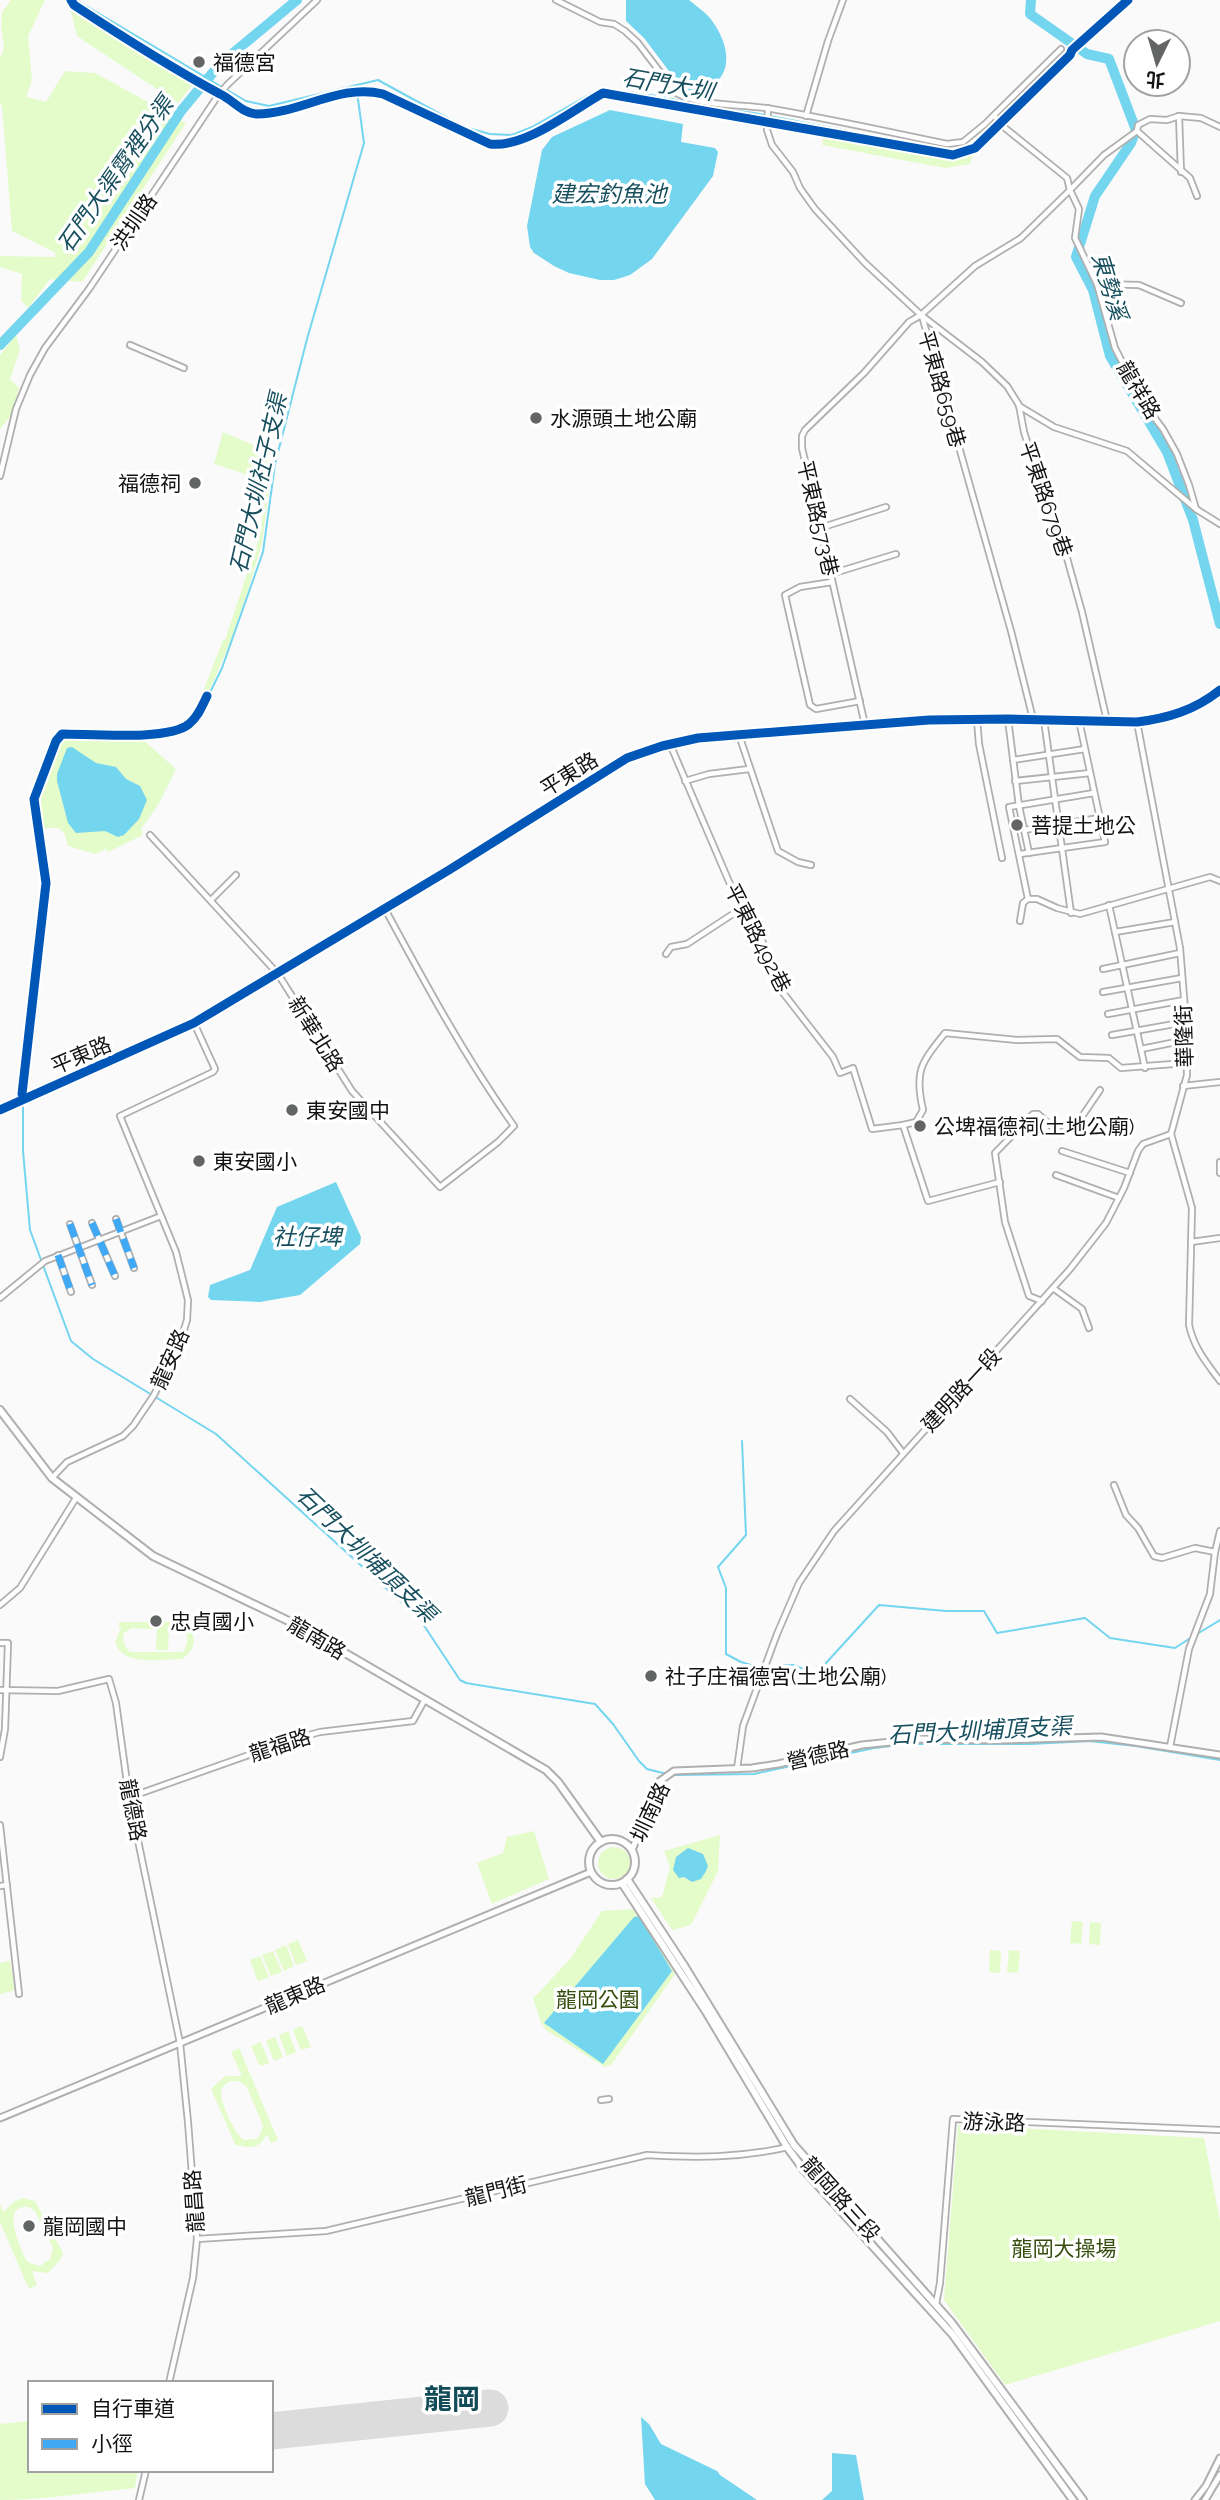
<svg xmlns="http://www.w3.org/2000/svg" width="1220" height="2500" font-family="Raleway,'Noto Sans TC',sans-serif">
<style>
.green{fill:#e4fbca;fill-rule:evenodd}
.water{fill:#74d5ef}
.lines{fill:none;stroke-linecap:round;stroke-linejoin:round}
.stream{stroke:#74d5ef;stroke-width:2}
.river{stroke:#74d5ef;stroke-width:10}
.runway{stroke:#dcdcdc;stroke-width:37}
.minor-casing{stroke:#afafaf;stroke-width:8}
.tertiary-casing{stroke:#afafaf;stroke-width:9}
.secondary-casing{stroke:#afafaf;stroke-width:10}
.minor{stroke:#fefefe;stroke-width:4.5}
.tertiary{stroke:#fefefe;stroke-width:5}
.secondary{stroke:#fefefe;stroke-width:6}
.quiet{stroke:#3fa9f5;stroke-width:7;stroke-dasharray:14 7;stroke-linecap:butt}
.cycleway-casing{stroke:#fff;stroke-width:13}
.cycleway{stroke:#0057b8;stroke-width:9}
.poi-dot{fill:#636464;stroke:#fff;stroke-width:2.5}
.labels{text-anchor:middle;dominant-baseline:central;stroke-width:7;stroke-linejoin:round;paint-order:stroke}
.poi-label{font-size:21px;fill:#121313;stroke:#fff;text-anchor:start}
.street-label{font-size:21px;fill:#121313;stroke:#fff}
.park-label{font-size:21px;fill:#354e0e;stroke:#fff}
.water-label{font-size:23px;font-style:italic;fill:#174f5e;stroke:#fff}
.district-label{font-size:28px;font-weight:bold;fill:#134c59;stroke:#fff}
</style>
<rect width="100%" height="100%" fill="#fafafa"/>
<g class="green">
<polygon points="11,0 45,0 28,36 32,80 26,97 46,102 65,71 95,73 186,123 82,282 50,279 28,308 21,300 22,274 0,267 0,256 54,257 56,253 12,231 2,106 0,103 0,58 4,48 1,26 2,12"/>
<polygon points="70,8 81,13 194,83 178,103 77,36"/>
<polygon points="824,134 949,157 974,150 970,164 945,168 822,145"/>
<polygon points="16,335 20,350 10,379 19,388 12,414 0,429 0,355"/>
<polygon points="223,432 270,452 265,480 214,464"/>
<polygon points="272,450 277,451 271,474 262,543 249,587 230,643 214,680 197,713 187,724 195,712 223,640 225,640 260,535"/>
<polygon points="68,737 141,738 176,769 158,805 141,829 143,835 108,852 106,849 95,854 68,846 65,835 59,828 41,828 41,822 43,821 40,797 62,742"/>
<path d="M119,1622H196V1627L190,1628C197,1641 194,1651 182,1659C160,1659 123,1667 115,1642L121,1628L119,1627ZM131,1628L157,1629L156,1650H168L169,1629H182C190,1636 188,1642 184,1651L181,1652H130C124,1646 123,1642 123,1634Z"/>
<polygon points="534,1831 549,1879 492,1904 477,1863 503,1853 507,1837"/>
<polygon points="720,1835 718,1871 691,1925 672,1930 651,1898 662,1897 670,1867 664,1851"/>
<circle cx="614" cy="1863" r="16"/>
<polygon points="636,1909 675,1974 611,2065 605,2067 546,2030 541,2022 533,1999 570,1959 602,1911"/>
<polygon points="1072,1921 1083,1922 1081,1944 1070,1943"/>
<polygon points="1090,1922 1101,1923 1100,1945 1089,1944"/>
<polygon points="298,1940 307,1961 296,1965 288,1944"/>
<polygon points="286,1945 294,1966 284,1971 275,1950"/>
<polygon points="990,1950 1001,1951 1000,1973 989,1972"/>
<polygon points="1009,1950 1020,1951 1018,1973 1007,1972"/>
<polygon points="273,1951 282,1972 271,1976 262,1955"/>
<polygon points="260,1956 269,1977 258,1981 250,1960"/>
<polygon points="10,1961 15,1990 0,1994 0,1963"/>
<polygon points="302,2026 311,2047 301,2050 293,2030"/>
<polygon points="288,2031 296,2052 287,2056 279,2035"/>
<polygon points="275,2037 283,2057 274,2061 266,2041"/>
<polygon points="261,2042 269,2063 260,2066 251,2046"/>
<path d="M239,2048L278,2140L271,2143L267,2134C261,2146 252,2150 239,2145L236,2146L211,2089L225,2076H242L231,2052ZM230,2081H239L247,2087L263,2126L260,2135L257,2139L244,2140C235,2135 222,2105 221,2095C220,2088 225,2084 230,2081Z"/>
<polygon points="958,2125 1204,2138 1220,2221 1220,2321 1005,2385 944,2300"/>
<path d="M23,2198L35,2201L63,2253L60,2260L48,2273L32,2271L37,2285L29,2289L0,2222V2205L4,2212L13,2202ZM29,2207L35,2211L53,2248L50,2259L40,2266L30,2263L26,2260C19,2245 0,2204 29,2207Z"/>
<path d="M30,2421V2470H138L135,2488C90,2492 45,2500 0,2500V2424Z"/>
</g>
<g class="water">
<path d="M626,0H689C696,6 704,11 710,18C730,44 737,79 700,91L688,90L678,83L644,38L626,21Z"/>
<polygon points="610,110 683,124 681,142 715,148 718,152 713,176 652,259 630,275 614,280 600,280 569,273 554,266 534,253 530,247 527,226 542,150 552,137"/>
<polygon points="72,747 96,763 116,767 126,779 140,786 147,800 139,819 124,835 118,837 105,831 76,833 68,823 57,781 57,774 67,748"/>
<polygon points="336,1182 361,1237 360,1244 300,1295 260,1302 211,1300 208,1297 210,1285 250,1270 277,1207"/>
<polygon points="688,1848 703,1854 708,1866 706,1871 701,1879 692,1882 684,1877 679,1878 673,1870 676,1857"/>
<polygon points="639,1916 672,1971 603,2064 544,2023 634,1917"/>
<polygon points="641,2417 649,2424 661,2444 717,2471 720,2475 757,2500 655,2500 645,2484"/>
<polygon points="832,2453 856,2455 864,2500 822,2500 832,2491"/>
</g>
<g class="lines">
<g class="stream">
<polyline points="76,0 222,87"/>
<polyline points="227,90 246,101 269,106 378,80 464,127 490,134 512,135 532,127 592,93 606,89 664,97 705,107 754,113 952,151 974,144 1120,0"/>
<polyline points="24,1097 47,882 36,799 58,742 64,736 154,737 181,733 196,721 222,668 263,552 275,464 307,339 364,143 356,85"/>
<polyline points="23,1102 23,1151 30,1230 71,1341 93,1359 216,1434 419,1618 460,1680 466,1683 595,1704 613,1724 639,1761 647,1769 667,1774"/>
<polyline points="742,1441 746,1535 718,1567 726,1588 726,1654 741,1662 757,1667 793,1665 816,1674 879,1605 946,1611 984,1611 997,1633 1085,1618 1110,1638 1175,1648 1192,1637"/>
<polyline points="1197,1634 1220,1620"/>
<polyline points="673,1775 754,1774 874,1748 909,1744 1031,1744 1089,1741 1136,1746 1220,1760"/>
</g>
<g class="river">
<polyline points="1031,0 1030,14 1087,54 1109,59 1136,130 1131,143 1095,196 1076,257 1093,290 1110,356 1167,452 1193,520 1220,624"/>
<polyline points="0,345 89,252 181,111 220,64 297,0"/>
</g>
<polyline class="runway" points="271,2431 490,2408"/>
<defs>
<g id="minor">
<path d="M556,0L600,22L614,24L625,31L638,43L676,93C705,108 740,103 772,109C830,119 889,132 947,144L963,142L985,124L1061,49"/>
<polyline points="186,73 249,113 269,113 351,92"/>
<polyline points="768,108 767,130 772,145 793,172 800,188 815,209 865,263 921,315 982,362 1007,386 1019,405 1024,432 1054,526 1067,558 1082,612 1107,721"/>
<polyline points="806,116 828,41 843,0"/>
<polyline points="1179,116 1181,172"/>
<polyline points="1137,131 1104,155 1070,190 1079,209 1075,238 1097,284 1115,348 1144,404 1163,429 1177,454 1189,485 1196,509"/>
<polyline points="532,134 603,93 953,155 975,148 1070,55 1072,50 1128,0"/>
<polyline points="1197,196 1190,178 1137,131 1138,125 1150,119 1167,120 1179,116 1201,118 1220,127"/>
<polyline points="1097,284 1139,285 1181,303"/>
<polyline points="922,316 1011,631 1033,719"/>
<polyline points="130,345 184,368"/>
<polyline points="1019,406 1054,427 1127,451 1196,509 1220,524"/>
<polyline points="0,476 16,409 30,375 45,348 89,289 217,97 227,85 317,0"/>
<polyline points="820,528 886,507"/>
<polyline points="831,574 896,554"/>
<polyline points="832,582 800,587 785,595 810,705 816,709 860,701"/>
<polyline points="977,719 979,744 1002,858"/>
<polyline points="1008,719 1019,806 1029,853"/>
<polyline points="1044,720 1071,913"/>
<path d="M1137,722L1180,948L1186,1022L1187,1075L1171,1134L1192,1208L1189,1325C1194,1348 1206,1362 1220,1381"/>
<polyline points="865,725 802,448 802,436 805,430 864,373 909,322 921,315 975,266 1021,238 1070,190 1067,178 1000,124 994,115"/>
<polyline points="739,735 778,851 798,862 811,865"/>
<polyline points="670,744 736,898 760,934 777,985 833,1057 840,1073 853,1068 872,1129 903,1125 928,1201 1000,1182"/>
<polyline points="1013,760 1085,749"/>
<polyline points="685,781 709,774 749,769"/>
<polyline points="1015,781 1090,773"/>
<polyline points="1024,830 1099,818"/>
<path d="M150,835L278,974L352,1091L440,1187L498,1142L514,1126C465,1057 425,983 385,909"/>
<polyline points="1020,854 1105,842 1079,720"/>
<polyline points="1028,899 1009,807 1094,793"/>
<polyline points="211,900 236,875"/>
<polyline points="1109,905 1145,1068"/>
<polyline points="1020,921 1023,903 1028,899 1037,899 1057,908 1080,914 1210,877 1220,881"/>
<polyline points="1115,932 1175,922"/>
<polyline points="666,954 671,947 687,944 742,908"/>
<polyline points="1103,969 1180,953"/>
<polyline points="1103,992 1182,978"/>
<polyline points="1108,1014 1184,1000"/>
<polyline points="1112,1035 1186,1022"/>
<polyline points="1141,1049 1186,1040"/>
<polyline points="1183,1086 1220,1082"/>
<path d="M903,1125L916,1122L923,1110C914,1071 921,1063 945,1033L1017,1040L1057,1039L1080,1057L1109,1058L1121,1068L1186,1063"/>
<polyline points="1062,1151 1130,1173"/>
<polyline points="1220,1162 1220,1173"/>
<polyline points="1056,1175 1119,1198"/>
<polyline points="116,1219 134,1268"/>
<polyline points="92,1223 115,1276"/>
<polyline points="70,1224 92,1285"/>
<polyline points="1191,1242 1220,1238"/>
<polyline points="58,1255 71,1292"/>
<polyline points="1053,1288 1082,1309 1089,1328"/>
<polyline points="0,1298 45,1261 161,1216"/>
<polyline points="1042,1301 1029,1296 1005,1222 995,1153 1033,1114 1038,1114 1060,1134 1081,1118 1100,1090"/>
<polyline points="850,1399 887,1432 903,1453"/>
<polyline points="52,1478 67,1462 123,1436 133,1426 154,1395 181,1339 187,1320 188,1300 176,1252 120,1116 213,1072 215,1069 194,1023"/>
<polyline points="1114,1485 1126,1515 1138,1528 1154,1556 1162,1558 1195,1548 1215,1552"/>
<polyline points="0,1605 20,1588 76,1498"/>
<polyline points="0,1643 8,1643 5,1729 0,1757"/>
<polyline points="0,1690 58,1691 109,1679 116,1703 129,1797 180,2043 188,2122 197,2239 193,2278 169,2383"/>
<polyline points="1170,1747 1189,1649 1210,1594 1215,1552 1220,1531"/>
<polyline points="737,1769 743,1726 777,1634 799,1583 834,1531 1070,1269 1106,1223 1124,1188 1138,1151 1143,1144 1171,1134"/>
<polyline points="130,1797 294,1739 320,1732 413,1721 424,1701"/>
<polyline points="0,1825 19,1994"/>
<polyline points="0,1886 7,1885"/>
<polyline points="601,2100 609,2099"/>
<path d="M197,2239L326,2231L647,2155C696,2158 740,2158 788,2147"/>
<polyline points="936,2304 940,2283 953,2119 1220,2130"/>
<polyline points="139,2500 146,2470"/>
</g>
<g id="tertiary">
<path d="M0,1110L194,1023L449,870L627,758L662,746L698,738L929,720L1008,719L1137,722C1169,718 1195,710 1220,690"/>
<polyline points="632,1850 660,1781 674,1771 752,1768 778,1764 862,1745 920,1739 1000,1740 1101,1737 1220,1755"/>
<polyline points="0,2118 591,1872"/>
<polyline points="1195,2500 1206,2486 1220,2458"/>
<polyline points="1205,2500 1220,2475"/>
</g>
<g id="secondary">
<polyline points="0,1410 52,1478 153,1556 297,1625 546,1770 558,1782 601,1842"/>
<circle cx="612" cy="1862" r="23"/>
<polyline points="627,1879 685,1967 794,2145 951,2322 1083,2500"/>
<polyline points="622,1883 705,2010 787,2147 804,2170 953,2335 1073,2500"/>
</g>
</defs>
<use href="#minor" class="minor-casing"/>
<use href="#tertiary" class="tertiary-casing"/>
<use href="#secondary" class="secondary-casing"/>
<use href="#minor" class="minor"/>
<use href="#tertiary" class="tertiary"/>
<use href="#secondary" class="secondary"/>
<g class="quiet">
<polyline points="116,1219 134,1268"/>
<polyline points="92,1223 115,1276"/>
<polyline points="70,1224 92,1285"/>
<polyline points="58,1255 71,1292"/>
</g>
<defs>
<g id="cycleway">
<path d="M71,0L74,5C121,36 170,67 220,94C233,100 243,114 257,114C300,114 340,83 383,94L490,144C526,148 571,111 603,93L953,155L975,148L1070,55L1072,50L1128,0"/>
<path d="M22,1094L46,883L34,799L56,741L62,734C91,734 169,741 189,724C198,717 202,706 207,696"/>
<path d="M0,1110L194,1023L449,870L627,758L662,746L698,738L929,720L1008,719L1137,722C1169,718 1195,710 1220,690"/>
</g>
</defs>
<use href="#cycleway" class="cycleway-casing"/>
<use href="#cycleway" class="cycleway"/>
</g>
<g class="poi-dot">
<circle cx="199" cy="62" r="7"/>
<circle cx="536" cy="418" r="7"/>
<circle cx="195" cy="483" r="7"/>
<circle cx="1017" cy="825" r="7"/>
<circle cx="292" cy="1110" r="7"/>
<circle cx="920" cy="1126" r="7"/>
<circle cx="199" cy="1161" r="7"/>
<circle cx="156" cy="1621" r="7"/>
<circle cx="651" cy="1676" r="7"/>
<circle cx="29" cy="2226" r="7"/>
</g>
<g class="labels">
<g class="poi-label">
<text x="213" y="62">福德宮</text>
<text x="550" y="418">水源頭土地公廟</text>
<text x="181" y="483" text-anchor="end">福德祠</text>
<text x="1031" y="825">菩提土地公</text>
<text x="306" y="1110">東安國中</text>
<text x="934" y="1126">公埤福德祠(土地公廟)</text>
<text x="213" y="1161">東安國小</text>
<text x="170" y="1621">忠貞國小</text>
<text x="665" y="1676">社子庄福德宮(土地公廟)</text>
<text x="43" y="2226">龍岡國中</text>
</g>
<g class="street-label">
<text transform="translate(134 222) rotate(-56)">洪圳路</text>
<text transform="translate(942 389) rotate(74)">平東路659巷</text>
<text transform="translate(1139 390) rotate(59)">龍祥路</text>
<text transform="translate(1046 499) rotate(71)">平東路679巷</text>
<text transform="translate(818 518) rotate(77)">平東路573巷</text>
<text transform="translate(569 774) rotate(-32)">平東路</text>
<text transform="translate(758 938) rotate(63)">平東路492巷</text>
<text transform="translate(316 1034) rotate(58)">新華北路</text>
<text transform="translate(1184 1036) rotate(-92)">華隆街</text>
<text transform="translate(81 1055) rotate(-23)">平東路</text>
<text transform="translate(170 1359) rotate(-66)">龍安路</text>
<text transform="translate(961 1390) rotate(-47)">建明路一段</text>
<text transform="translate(317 1638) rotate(30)">龍南路</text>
<text transform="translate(280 1745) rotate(-18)">龍福路</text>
<text transform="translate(818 1755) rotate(-13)">營德路</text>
<text transform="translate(133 1810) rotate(79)">龍德路</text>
<text transform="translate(650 1812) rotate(-65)">圳南路</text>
<text transform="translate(295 1995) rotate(-23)">龍東路</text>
<text transform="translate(994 2122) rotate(2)">游泳路</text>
<text transform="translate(496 2191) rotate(-14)">龍門街</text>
<text transform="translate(841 2199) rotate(48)">龍岡路三段</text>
<text transform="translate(194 2201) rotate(-94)">龍昌路</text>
</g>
<g class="park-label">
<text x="598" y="1999">龍岡公園</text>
<text x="1064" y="2248">龍岡大操場</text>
</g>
<g class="water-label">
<text transform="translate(668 84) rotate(10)">石門大圳</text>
<text transform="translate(115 174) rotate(-55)">石門大渠霄裡分渠</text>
<text x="609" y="193">建宏釣魚池</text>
<text transform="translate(1110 286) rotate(73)">東勢溪</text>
<text transform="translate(258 483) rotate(-77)">石門大圳社子支渠</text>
<text x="307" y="1236">社仔埤</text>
<text transform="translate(367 1554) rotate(44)">石門大圳埔頂支渠</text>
<text transform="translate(980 1730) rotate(-3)">石門大圳埔頂支渠</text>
</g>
<g class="district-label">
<text x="452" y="2399">龍岡</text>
</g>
</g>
<rect x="28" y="2381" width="245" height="91" fill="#ffffff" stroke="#a0a1a1" stroke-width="2"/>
<rect x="42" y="2404" width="35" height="10" fill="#0057b8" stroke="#a0a1a1" stroke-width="2"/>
<text x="91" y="2416" font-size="21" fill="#121313">自行車道</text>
<rect x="42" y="2439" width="35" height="10" fill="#3fa9f5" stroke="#a0a1a1" stroke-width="2"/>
<text x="91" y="2451" font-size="21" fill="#121313">小徑</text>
<g transform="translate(1157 63) rotate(185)"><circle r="33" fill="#ffffff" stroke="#a0a1a1" stroke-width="2"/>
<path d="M0-5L12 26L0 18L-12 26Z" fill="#636464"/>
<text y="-10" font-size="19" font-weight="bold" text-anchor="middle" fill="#121313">北</text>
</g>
</svg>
